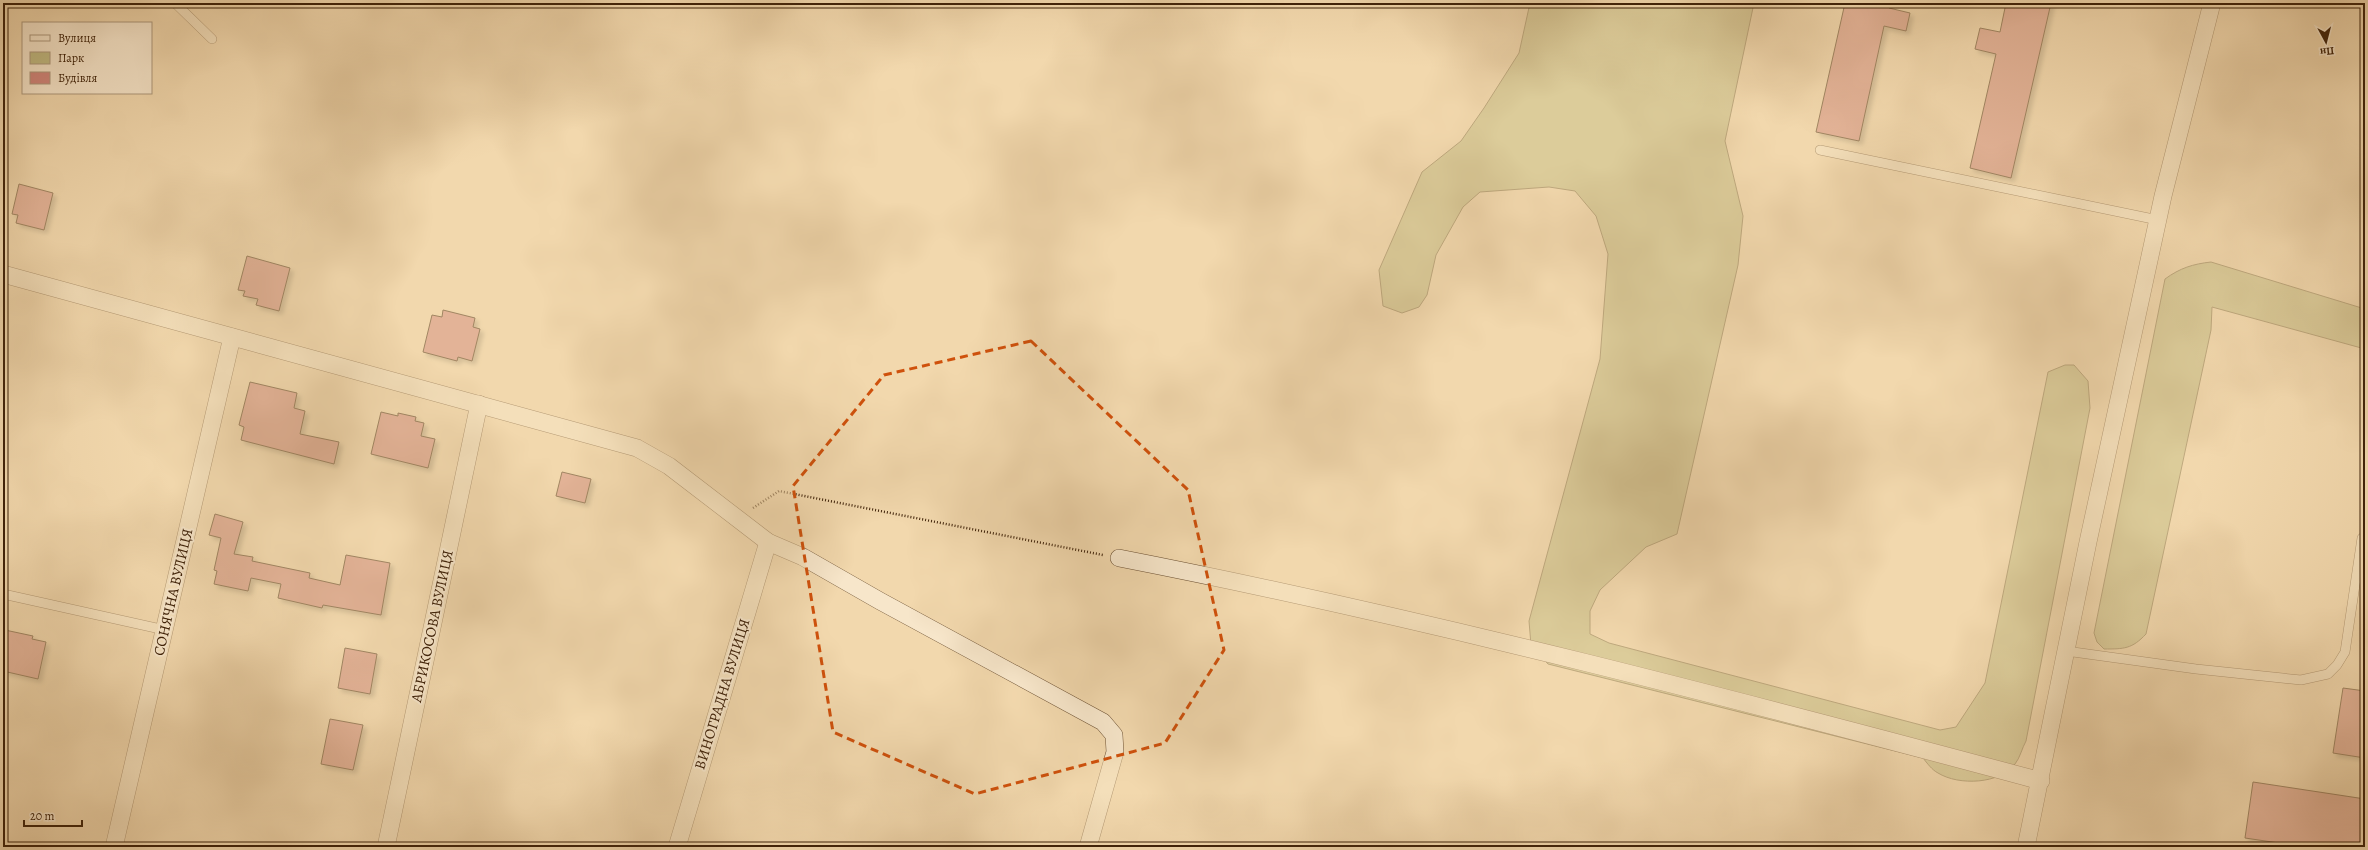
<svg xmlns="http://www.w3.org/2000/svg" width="2368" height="850" font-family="Alegreya,serif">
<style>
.green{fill:#c2bc84;stroke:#806f46}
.building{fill:#d1867c;stroke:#3f2209;filter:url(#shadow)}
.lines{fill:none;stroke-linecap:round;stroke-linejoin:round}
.service-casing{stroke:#6c5032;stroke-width:10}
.minor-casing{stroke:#6c5032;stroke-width:18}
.path{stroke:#3f2209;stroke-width:2.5;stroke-dasharray:1 2;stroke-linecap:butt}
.service{stroke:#f7e6ca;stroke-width:9}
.minor{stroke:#f7e6ca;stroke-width:17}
.marked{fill:none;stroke:#cf510c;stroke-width:3;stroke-dasharray:8 5;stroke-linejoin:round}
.labels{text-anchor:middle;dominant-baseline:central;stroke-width:4;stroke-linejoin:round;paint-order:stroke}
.street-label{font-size:15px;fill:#3f2209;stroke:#f7e6ca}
</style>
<defs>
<filter id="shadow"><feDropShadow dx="3.5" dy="3.5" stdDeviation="2" flood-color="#0004"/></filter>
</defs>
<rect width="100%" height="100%" fill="#f2d8ad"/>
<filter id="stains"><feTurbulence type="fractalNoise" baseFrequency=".005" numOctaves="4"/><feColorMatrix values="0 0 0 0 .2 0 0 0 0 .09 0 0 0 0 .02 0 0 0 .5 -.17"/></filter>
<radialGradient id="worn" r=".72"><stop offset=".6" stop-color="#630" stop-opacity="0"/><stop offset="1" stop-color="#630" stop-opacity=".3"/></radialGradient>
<g class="green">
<path d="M1530,3H1754L1725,141L1743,216L1738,265L1677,534L1646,547L1600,590L1590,611V634L1609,643L1940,730L1956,727L1985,683L2048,372L2065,365H2074L2088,381L2090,408L2026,741C2022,748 2020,758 2015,764C2000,784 1959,786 1938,773C1932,770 1927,763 1923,758L1548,664L1531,645L1529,621L1600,359L1608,254L1596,216L1575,191L1549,187L1480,192L1463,207L1436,255L1427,295L1419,307L1402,313L1383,306L1379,270L1422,172L1461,141L1484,108L1519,53Z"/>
<path d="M2211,262L2365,309V349L2212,307L2211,330L2146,634C2132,649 2124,649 2104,649L2097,642L2094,633L2165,279C2180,268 2193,264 2211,262Z"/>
</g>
<g class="building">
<polygon points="1845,3 1890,3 1889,8 1910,13 1906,31 1884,26 1859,141 1816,132"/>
<polygon points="2006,3 2051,3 2011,178 1970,168 1996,54 1975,49 1980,28 2000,32"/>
<polygon points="19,184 53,193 44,230 16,223 18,215 12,214"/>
<polygon points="247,256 290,268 279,311 256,305 258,299 243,296 245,291 238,290"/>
<polygon points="443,310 475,318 473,327 480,329 472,361 458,357 457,361 423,352 432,315 442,317"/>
<polygon points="250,382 297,393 294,408 305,411 300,434 339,442 334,464 241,440 244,427 239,425"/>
<polygon points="381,412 398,416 398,413 416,417 415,421 424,423 421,436 435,439 428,468 371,454"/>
<polygon points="562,472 591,479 585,503 556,496"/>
<polygon points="215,514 243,522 234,554 253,557 252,561 310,573 309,578 340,585 346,555 390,563 381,615 323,605 322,608 278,598 281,584 251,578 248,591 214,584 217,571 214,570 221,538 209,535"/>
<polygon points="5,630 33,636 32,639 46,642 38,679 3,671 3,641"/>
<polygon points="345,648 377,654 370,694 338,688"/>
<polygon points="2343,688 2365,691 2365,758 2333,753"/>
<polygon points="330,719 363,725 353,770 321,764"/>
<polygon points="2253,782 2365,799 2365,847 2306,847 2245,838"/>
</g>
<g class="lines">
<defs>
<g id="service">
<polyline points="175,3 212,39"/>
<polyline points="1820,150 2158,220"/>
<polyline points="3,594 165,630"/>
<polyline points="2066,651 2196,669 2301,680 2328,674 2337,665 2345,652 2362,538"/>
</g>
<g id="minor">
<polyline points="3,274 637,448 669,466 768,542 803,557 880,601 1103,722 1114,735 1115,752 1088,847"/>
<path d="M1119,558C1430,619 1735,699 2041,781"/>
<polyline points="114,847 232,337"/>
<polyline points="386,847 479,404"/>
<polyline points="677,847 768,542"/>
<polyline points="2026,847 2088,542 2163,196 2212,3"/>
</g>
</defs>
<use href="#service" class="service-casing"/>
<use href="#minor" class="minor-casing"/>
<polyline class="path" points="753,508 779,491 1103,555"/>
<use href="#service" class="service"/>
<use href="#minor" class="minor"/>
</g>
<path d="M0 0H2368V850H0ZM1031,341L1188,490L1224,650L1165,743L975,794L833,732L793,486L884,375Z" fill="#f2d8ad" fill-opacity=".55" fill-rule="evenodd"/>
<path class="marked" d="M1031,341L1188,490L1224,650L1165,743L975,794L833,732L793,486L884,375Z"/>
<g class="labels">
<g class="street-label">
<text transform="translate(173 592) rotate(-77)">СОНЯЧНА ВУЛИЦЯ</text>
<text transform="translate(432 626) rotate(-78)">АБРИКОСОВА ВУЛИЦЯ</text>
<text transform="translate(722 694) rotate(-73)">ВИНОГРАДНА ВУЛИЦЯ</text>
</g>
</g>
<rect width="2368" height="850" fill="none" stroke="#f2d8ad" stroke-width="16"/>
<rect x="4" y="4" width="2360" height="842" fill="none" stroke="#3f2209" stroke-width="2"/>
<rect x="8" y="8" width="2352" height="834" fill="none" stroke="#3f2209"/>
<rect x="22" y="22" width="130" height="72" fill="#f7e6ca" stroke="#ad987d"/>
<rect x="30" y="35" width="20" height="6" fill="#f7e6ca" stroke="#ad987d"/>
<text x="58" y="42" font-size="12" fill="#3f2209">Вулиця</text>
<rect x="30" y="52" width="20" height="12" fill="#c2bc84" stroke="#ad987d"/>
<text x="58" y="62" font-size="12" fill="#3f2209">Парк</text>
<rect x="30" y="72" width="20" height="12" fill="#d1867c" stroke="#ad987d"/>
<text x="58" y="82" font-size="12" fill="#3f2209">Будівля</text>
<g transform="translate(2326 42) rotate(173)" stroke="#f7e6ca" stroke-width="3" paint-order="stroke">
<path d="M0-3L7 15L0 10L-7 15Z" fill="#3f2209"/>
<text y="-6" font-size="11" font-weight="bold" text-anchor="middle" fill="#3f2209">Пн</text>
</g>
<path d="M24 820v6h58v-6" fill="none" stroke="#3f2209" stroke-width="2"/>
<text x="30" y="820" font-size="12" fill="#3f2209" stroke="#f7e6ca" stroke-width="3" paint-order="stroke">20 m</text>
<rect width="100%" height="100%" filter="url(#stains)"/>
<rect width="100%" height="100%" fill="url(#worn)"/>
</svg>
